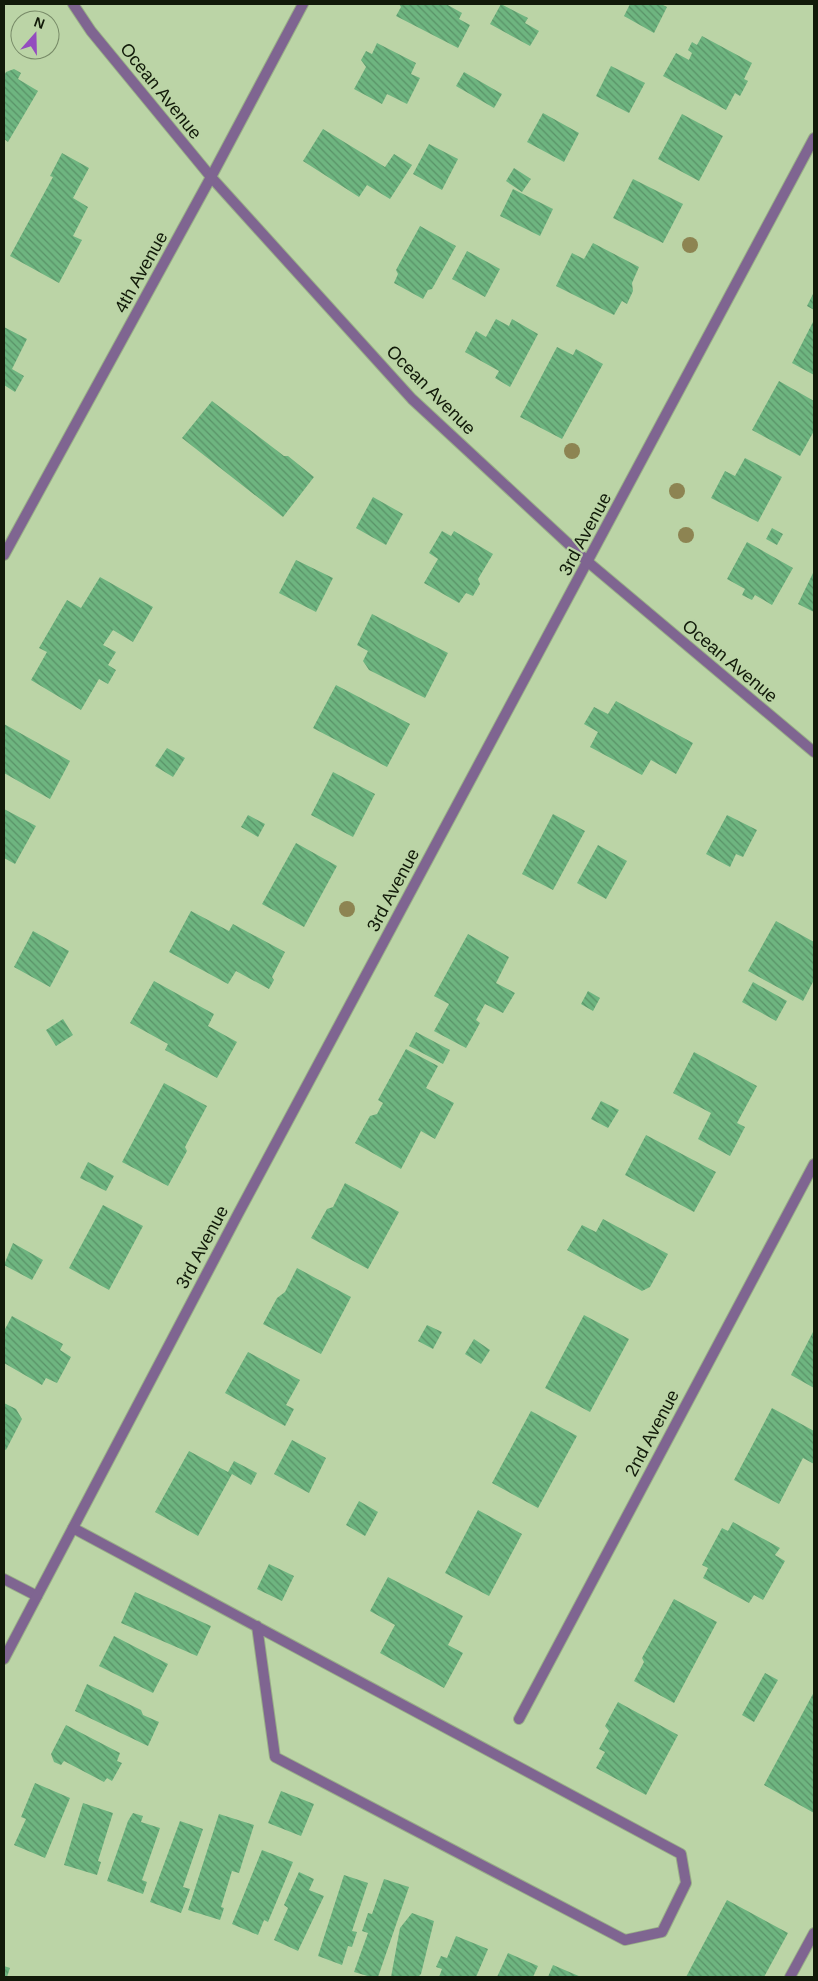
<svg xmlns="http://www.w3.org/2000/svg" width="818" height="1981" font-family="Arial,sans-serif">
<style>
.building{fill:url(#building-back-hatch)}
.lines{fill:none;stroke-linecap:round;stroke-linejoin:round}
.lane-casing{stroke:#99af87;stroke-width:12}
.street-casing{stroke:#99af87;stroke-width:12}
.lane{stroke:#7f6591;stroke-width:10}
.street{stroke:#7f6591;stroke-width:10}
.tree{fill:#8d8452}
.labels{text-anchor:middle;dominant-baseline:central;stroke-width:4.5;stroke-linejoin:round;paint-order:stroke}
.street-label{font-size:18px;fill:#111a09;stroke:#bbd4a6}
</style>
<defs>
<pattern id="building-back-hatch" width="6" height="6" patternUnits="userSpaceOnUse" patternTransform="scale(1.25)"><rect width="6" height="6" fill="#6eb580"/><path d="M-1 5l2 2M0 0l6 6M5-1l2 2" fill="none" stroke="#599267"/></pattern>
</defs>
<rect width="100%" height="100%" fill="#bbd4a6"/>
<g class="building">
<polygon points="399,4 446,4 462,13 459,19 470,25 458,48 396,16 401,7"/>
<polygon points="501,4 528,18 525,23 539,31 530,46 490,24"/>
<polygon points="630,4 661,4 667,7 654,33 624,16"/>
<polygon points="702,36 752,63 744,79 748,81 740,96 735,93 726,110 663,76 676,53 689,60 692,53 688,50 692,42 697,45"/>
<polygon points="377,43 416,63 411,74 420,78 407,104 387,94 382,104 354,89 366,67 361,60 366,51 372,54"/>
<polygon points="611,66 645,83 629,113 596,96"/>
<polygon points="14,69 21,73 18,79 38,91 8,142 4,139 4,76 6,72"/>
<polygon points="464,72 502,94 494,108 456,86"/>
<polygon points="543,113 579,133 564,162 527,142"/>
<polygon points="682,114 723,136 699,181 658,159"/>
<polygon points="323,129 385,167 394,154 412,165 390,199 367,185 359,197 303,161"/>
<polygon points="429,144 458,159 442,190 413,174"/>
<polygon points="62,153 89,168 73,198 88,207 73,236 82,240 59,283 10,256 53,177 50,176"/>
<polygon points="514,168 531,179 522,192 506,181"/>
<polygon points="633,179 683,204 663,243 613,218"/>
<polygon points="513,189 553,209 540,236 500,216"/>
<polygon points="420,226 456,246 432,289 428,290 423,299 394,283 398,274 396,270"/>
<polygon points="593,243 639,267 632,283 633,291 627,304 622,301 614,315 556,286 572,253 584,259"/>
<polygon points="467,251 500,269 485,297 452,279"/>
<polygon points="814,292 814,310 807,306"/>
<polygon points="496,319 509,326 512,319 538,334 510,387 495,378 499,371 465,352 476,331 486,337"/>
<polygon points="814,320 814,375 792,363"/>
<polygon points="4,327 27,339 12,369 24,376 15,392 4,385"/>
<polygon points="557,347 573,355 576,349 603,364 562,439 520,417"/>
<polygon points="779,381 814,401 814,431 800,456 752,430"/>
<polygon points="212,401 284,456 288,456 314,477 283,517 182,438"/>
<polygon points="745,458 782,477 758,522 711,498 725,471 735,476"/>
<polygon points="373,497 403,514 386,545 356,528"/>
<polygon points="772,528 783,534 777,545 766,539"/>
<polygon points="442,531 451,536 454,531 493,554 478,579 480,584 473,596 466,593 459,603 424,583 438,559 429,553"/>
<polygon points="747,542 793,568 772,605 755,595 752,600 742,595 745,589 727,579"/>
<polygon points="296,560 333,578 316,612 279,593"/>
<polygon points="814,571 814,612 798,604"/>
<polygon points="100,577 153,607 133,642 113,630 103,645 116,652 108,665 116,670 108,684 99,679 81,710 31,680 47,652 39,648 67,600 81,608"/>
<polygon points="372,614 448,653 425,698 369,670 363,661 368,651 357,645"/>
<polygon points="336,685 410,724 387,767 313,728"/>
<polygon points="616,701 693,743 676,774 651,760 642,775 590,747 598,732 584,724 594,707 608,714"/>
<polygon points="4,724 70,761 50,799 4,773"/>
<polygon points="167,748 185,758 173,777 155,766"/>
<polygon points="333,772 375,794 353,837 311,815"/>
<polygon points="4,809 36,826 15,864 4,858"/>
<polygon points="553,814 585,831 553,890 522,874"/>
<polygon points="248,815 265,824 258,837 241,827"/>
<polygon points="727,815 757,830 743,857 736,854 730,867 706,854"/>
<polygon points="296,843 337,866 304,927 262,904"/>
<polygon points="598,845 627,861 606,899 577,883"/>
<polygon points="191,911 229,931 233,924 285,952 272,977 274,980 269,989 236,971 228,984 169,952"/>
<polygon points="776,921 814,942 814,980 803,1001 748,971"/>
<polygon points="33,931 69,951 50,987 14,967"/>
<polygon points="468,934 509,957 496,983 515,993 503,1013 485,1004 476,1020 480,1023 466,1048 434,1031 449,1004 434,996"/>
<polygon points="154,981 214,1014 208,1026 237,1042 217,1078 165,1050 168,1044 130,1023"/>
<polygon points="753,982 787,1001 776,1021 742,1002"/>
<polygon points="588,991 600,998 593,1011 581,1004"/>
<polygon points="63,1019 73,1035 56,1046 46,1030"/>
<polygon points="416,1032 450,1050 443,1064 409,1046"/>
<polygon points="406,1049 438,1066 426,1088 454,1103 435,1139 421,1131 401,1169 355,1143 370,1116 377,1114 383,1103 378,1100"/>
<polygon points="694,1052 757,1086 737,1123 745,1127 730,1156 698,1139 711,1113 673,1093"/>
<polygon points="164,1083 207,1106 185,1147 187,1151 168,1186 122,1162"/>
<polygon points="601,1101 619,1110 608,1128 591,1119"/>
<polygon points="646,1135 716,1172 694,1212 625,1175"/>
<polygon points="88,1162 114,1176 106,1191 80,1178"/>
<polygon points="345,1183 399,1212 368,1269 311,1238 327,1209 333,1207"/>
<polygon points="103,1205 143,1226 109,1290 69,1268"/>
<polygon points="603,1219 668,1254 650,1287 642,1291 567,1250 582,1225 596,1232"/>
<polygon points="13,1243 43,1260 32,1280 4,1265"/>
<polygon points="297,1268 351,1297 321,1354 263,1324 277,1298 285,1292"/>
<polygon points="584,1315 629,1339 590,1412 545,1388"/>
<polygon points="12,1316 63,1344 60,1350 71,1357 57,1383 46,1378 42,1385 4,1363 4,1331"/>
<polygon points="427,1325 442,1332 433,1349 418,1341"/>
<polygon points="814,1330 814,1388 791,1375"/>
<polygon points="474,1339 490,1350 481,1364 465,1354"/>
<polygon points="248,1352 300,1380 286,1405 294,1409 285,1426 225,1393"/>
<polygon points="4,1403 16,1409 22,1419 6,1450 4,1449"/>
<polygon points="772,1408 814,1431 814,1464 803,1458 779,1504 734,1480"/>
<polygon points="531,1411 577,1436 538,1508 492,1483"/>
<polygon points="292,1440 326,1458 309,1493 274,1474"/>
<polygon points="189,1451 228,1472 234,1461 257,1473 251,1485 232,1474 198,1536 155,1512"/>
<polygon points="359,1501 378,1512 365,1536 346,1525"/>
<polygon points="478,1510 522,1534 489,1596 445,1573"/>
<polygon points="733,1522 780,1548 775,1555 785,1561 763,1600 754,1595 749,1603 703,1578 708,1568 702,1565 722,1528 728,1531"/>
<polygon points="269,1564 294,1576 282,1601 257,1589"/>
<polygon points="388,1577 463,1616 448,1645 463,1653 444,1688 380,1653 395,1625 370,1611"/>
<polygon points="135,1592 211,1626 197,1656 121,1623"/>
<polygon points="674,1599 717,1622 674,1703 634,1681 644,1662 642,1658"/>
<polygon points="114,1636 168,1664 153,1693 99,1666"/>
<polygon points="765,1673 778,1680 754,1722 742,1715"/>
<polygon points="87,1684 141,1710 143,1715 159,1722 148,1746 75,1711"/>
<polygon points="814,1692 814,1813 764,1785"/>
<polygon points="618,1702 678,1735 646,1795 596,1768 605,1752 599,1749 609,1731 605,1726"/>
<polygon points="66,1725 120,1753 117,1761 122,1763 112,1781 107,1778 104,1782 64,1761 61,1765 54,1762 51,1754"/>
<polygon points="35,1783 70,1798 45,1858 14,1845 26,1819 21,1817"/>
<polygon points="281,1791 314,1804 301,1836 268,1823"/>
<polygon points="83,1803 113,1813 98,1861 101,1862 97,1875 64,1865"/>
<polygon points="133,1813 143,1816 141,1822 160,1828 142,1880 147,1882 143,1894 107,1881 128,1821"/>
<polygon points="219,1814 254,1825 239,1873 232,1871 221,1907 224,1908 220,1920 188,1910"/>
<polygon points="180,1821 203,1829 183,1887 190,1889 181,1913 150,1902"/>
<polygon points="262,1850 293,1862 268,1922 264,1920 258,1935 232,1924"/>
<polygon points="299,1872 314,1879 309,1890 324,1896 298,1951 274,1940 288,1908 284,1905"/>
<polygon points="344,1875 368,1883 352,1931 357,1932 352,1947 348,1946 342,1965 318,1956"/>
<polygon points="384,1879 409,1887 378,1977 371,1977 354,1972 368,1933 362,1931 368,1913 372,1914"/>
<polygon points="727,1900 788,1933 764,1977 686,1977"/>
<polygon points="412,1913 434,1921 421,1974 418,1977 391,1977 400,1928"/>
<polygon points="456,1936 488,1949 476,1977 439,1977 442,1969 436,1967 441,1956 447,1958"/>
<polygon points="508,1953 538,1966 533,1977 497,1977"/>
<polygon points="553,1965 581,1977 548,1977"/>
<polygon points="4,1966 10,1968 7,1977 4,1977"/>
</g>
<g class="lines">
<defs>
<g id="lane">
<polyline points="73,1528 681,1854 686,1883 662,1932 625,1940 275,1757 257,1626"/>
<polyline points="4,1579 37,1596"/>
<polyline points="790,1977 814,1933"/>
</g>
<g id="street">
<polyline points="73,4 91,31 211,177 412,399 588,562 814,752"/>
<polyline points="4,555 211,177 303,4"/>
<polyline points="4,1659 238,1214 814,138"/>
<polyline points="519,1719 814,1164"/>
</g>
</defs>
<use href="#lane" class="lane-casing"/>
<use href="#street" class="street-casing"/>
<use href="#lane" class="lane"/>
<use href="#street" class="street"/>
</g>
<g class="tree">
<circle cx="690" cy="245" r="8"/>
<circle cx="572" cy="451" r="8"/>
<circle cx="677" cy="491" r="8"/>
<circle cx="686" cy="535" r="8"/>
<circle cx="347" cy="909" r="8"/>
</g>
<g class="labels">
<g class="street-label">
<text transform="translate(161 91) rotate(51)">Ocean Avenue</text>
<text transform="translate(141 272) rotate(-61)">4th Avenue</text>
<text transform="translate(431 390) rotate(45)">Ocean Avenue</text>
<text transform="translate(585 534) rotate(-62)">3rd Avenue</text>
<text transform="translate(730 661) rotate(40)">Ocean Avenue</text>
<text transform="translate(393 890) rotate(-62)">3rd Avenue</text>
<text transform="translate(202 1247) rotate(-62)">3rd Avenue</text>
<text transform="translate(652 1433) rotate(-62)">2nd Avenue</text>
</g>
</g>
<rect width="818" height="1981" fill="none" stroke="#111a09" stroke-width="10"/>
<g transform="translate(35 35) rotate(20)"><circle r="24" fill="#bbd4a6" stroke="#778a67"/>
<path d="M0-4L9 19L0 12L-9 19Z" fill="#944cbf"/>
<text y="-8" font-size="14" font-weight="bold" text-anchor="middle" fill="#111a09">N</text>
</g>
</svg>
